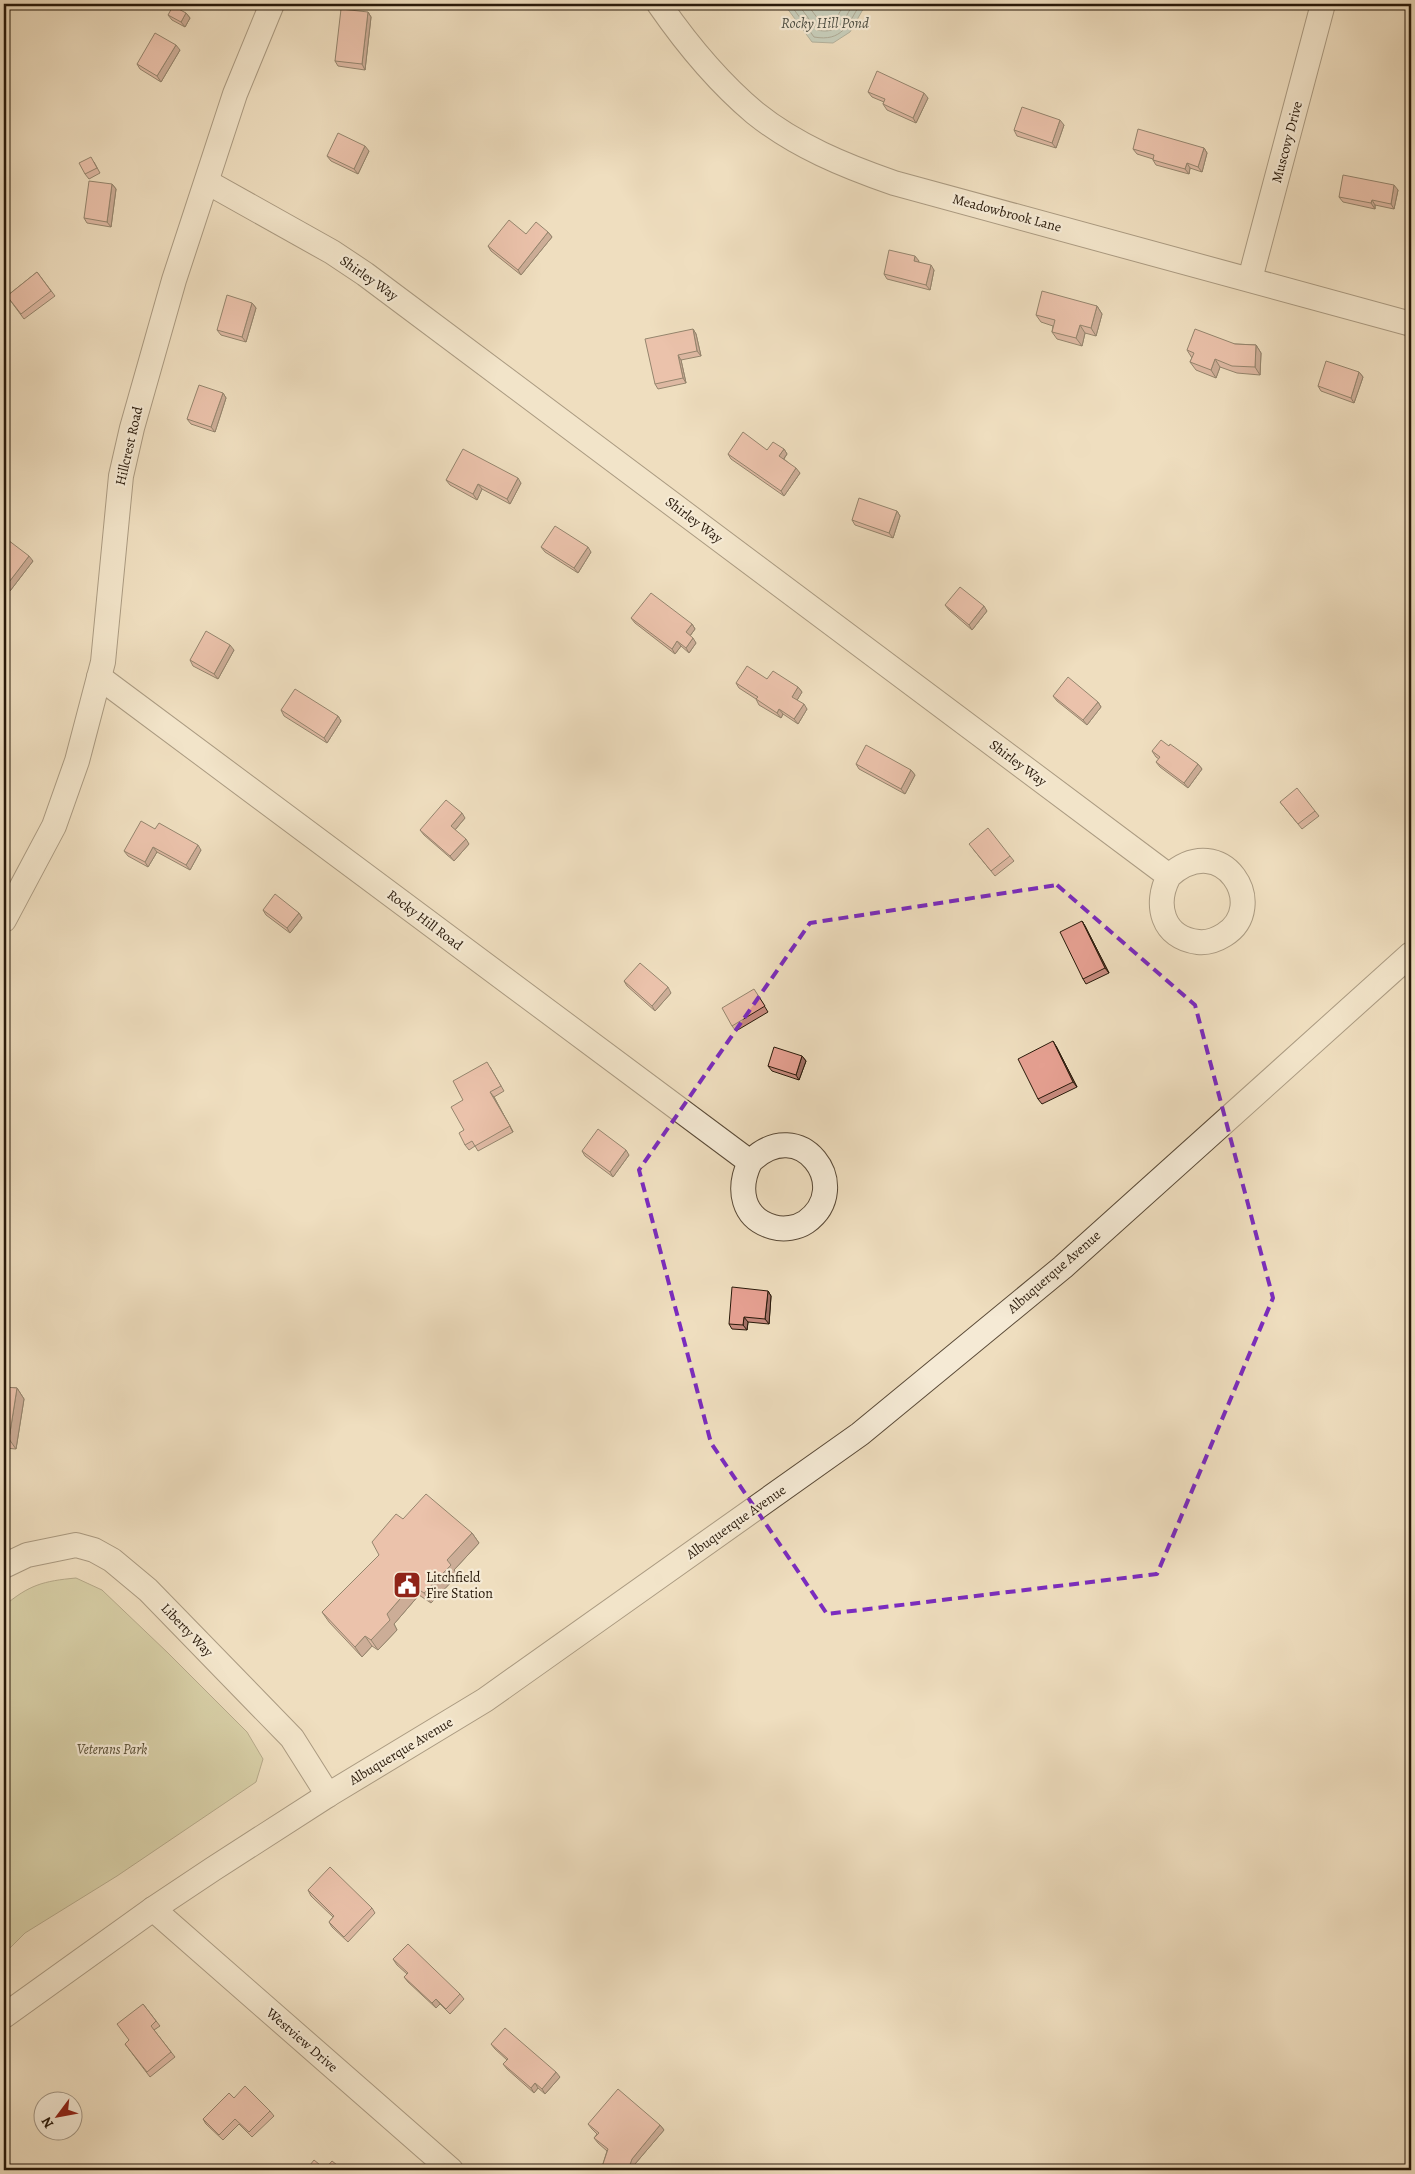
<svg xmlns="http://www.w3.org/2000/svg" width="1415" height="2174" font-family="Alegreya,serif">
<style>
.green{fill:#bfc08e;stroke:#746c4c}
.water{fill:#9abbb7;stroke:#6c7a72}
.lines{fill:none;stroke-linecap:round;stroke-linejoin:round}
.shore{stroke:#616a60;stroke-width:1}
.minor-casing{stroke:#5a4a37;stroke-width:26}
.minor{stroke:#f5ead5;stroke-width:24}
.wall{fill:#c78a7e;stroke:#28190a}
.shaded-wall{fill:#a27167;stroke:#28190a}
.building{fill:#e7a193;stroke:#28190a}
.marked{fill:none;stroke:#7b2cbf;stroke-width:4;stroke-dasharray:10 6;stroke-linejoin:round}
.labels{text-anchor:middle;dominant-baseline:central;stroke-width:4.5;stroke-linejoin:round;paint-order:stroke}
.street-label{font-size:14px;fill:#28190a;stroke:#f5ead5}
.poi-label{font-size:14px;fill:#28190a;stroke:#f5ead5;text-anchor:start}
.park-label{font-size:14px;font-style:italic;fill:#554b32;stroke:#f5ead5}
.water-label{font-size:15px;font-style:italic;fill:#505247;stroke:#f5ead5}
</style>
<rect width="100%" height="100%" fill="#efdebf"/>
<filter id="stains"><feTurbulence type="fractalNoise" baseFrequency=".004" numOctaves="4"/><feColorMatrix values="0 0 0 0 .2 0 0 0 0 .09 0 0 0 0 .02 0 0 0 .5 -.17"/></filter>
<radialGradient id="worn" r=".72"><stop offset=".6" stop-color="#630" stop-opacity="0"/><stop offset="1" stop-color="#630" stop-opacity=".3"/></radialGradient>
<path class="green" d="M76,1578L102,1590L168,1653L247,1732L263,1759L256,1782L117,1876L25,1933L4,1954V1606C29,1585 43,1581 76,1578Z"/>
<polygon class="water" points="784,4 866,4 850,32 833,43 812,42"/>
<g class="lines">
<g class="shore">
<path d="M790,4L814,37C842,42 848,25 860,4"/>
<path d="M798,4L817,30C839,35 844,20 853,4"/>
<path d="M807,4L821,23C834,26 839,14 844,4"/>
</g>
<defs>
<g id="minor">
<path d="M659,4C686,43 718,82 755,113C796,146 845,166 894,183L1411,324"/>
<path d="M207,182L332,252L365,274L1169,876C1154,904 1162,938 1198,942C1207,943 1216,940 1224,935C1270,907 1223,828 1169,876"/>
<polyline points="1250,279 1323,4"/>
<path d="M99,677L750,1162C737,1189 742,1218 773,1227C784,1230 797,1228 806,1222C855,1187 800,1112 750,1162"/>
<polyline points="4,920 54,826 77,761 103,662 121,476 132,428 174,280 235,94 272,4"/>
<polyline points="4,1566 27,1555 76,1545 94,1550 112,1560 148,1590 292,1738 328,1795"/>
<polyline points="153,1909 451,2170"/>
<polyline points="4,2016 153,1909 213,1869 328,1795 485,1700 860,1434 1063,1267 1411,954"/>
</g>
</defs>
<use href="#minor" class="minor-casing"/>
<use href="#minor" class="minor"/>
</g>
<g class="wall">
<polygon points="368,12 371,17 365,70 338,66 335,61"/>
<polygon points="186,13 190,18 185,27 172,20 168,15"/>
<polygon points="180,50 161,82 140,69 137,64"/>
<polygon points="868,92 928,98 916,123 887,110 883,104 884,102 872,97"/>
<polygon points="1064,125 1056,148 1017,136 1014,130"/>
<polygon points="1204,148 1207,153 1202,172 1190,168 1189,174 1156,165 1153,160 1153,159 1137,154 1133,149"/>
<polygon points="369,151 358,174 331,161 327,156"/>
<polygon points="94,162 100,173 89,179 85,174"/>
<polygon points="112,184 116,189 111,227 87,223 84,218"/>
<polygon points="1398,190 1394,209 1375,205 1375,209 1343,202 1339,197"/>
<polygon points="548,232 552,237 521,275 491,251 488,246 526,234"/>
<polygon points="919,261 918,262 934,270 930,290 887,279 884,274"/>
<polygon points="37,272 55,296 24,319 7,296"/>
<polygon points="252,303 256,308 246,342 221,335 217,330"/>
<polygon points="1097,306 1102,314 1096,336 1085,333 1082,346 1057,339 1052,332 1053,326 1041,322 1036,315"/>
<polygon points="693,329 696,334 701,356 681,360 686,383 658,389 655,384"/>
<polygon points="1235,344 1256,345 1261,353 1260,375 1237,373 1220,367 1216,378 1196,370 1190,362 1192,358 1187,350"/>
<polygon points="1359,372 1363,377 1354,403 1321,391 1318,386"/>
<polygon points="223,393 226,398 215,432 191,424 187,419"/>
<polygon points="784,449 787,454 784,459 800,473 784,496 731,459 728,454 767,450"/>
<polygon points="446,480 521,483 510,504 482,489 477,500 450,485"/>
<polygon points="897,511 900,516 893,538 855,525 852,520"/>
<polygon points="4,547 33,561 10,591 4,587"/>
<polygon points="541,547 591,552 578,573 545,552"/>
<polygon points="945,605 987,611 972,630 949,610"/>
<polygon points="631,618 692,624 695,629 690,636 696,643 689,653 681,646 675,654 635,623"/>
<polygon points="234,650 218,679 193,666 190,660"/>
<polygon points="767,679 798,687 802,692 797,700 807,709 798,724 783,714 781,718 759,705 756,699 739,688 736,683"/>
<polygon points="1053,696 1098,702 1101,707 1087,725 1057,701"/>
<polygon points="281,710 338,716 341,721 327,743 284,716"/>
<polygon points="1169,746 1198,764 1202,769 1188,788 1160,767 1156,762 1159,759 1156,757 1152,751"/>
<polygon points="856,764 911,770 915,775 905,794 859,769"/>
<polygon points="1280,802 1315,811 1319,816 1302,829"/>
<polygon points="465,818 455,830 469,844 454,861 424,835 420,830"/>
<polygon points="155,829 201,850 190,870 157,852 148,867 128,856 124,851"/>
<polygon points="973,849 1010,856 1014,861 995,876"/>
<polygon points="263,910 299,913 302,918 290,933 266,915"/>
<polygon points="1082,921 1085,926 1109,973 1086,984 1083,979"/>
<polygon points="624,981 671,993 655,1011 627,986"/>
<polygon points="757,994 768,1012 736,1031 732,1026"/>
<polygon points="1056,1046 1077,1087 1042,1104 1038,1099"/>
<polygon points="802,1056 806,1061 799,1080 772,1071 768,1066"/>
<polygon points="490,1067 504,1091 494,1097 513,1132 478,1151 475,1146 469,1150 465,1145 464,1130 463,1100"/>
<polygon points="582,1151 629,1155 613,1177 585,1156"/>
<polygon points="768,1291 771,1296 769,1324 748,1322 747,1330 732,1329 729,1324"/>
<polygon points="4,1387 17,1388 24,1399 16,1449 4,1448"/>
<polygon points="403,1519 472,1533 479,1543 454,1570 458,1575 431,1603 419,1595 394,1624 397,1630 378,1650 372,1646 362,1657 329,1622 322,1612 379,1555"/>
<polygon points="308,1890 372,1908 375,1913 348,1942 332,1927 329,1922 333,1917 311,1896"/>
<polygon points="393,1959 460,1994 464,1999 450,2014 440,2004 436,2008 408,1982 404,1977 407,1974 397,1965"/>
<polygon points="143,2004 160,2026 154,2030 175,2057 150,2077 125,2044 129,2040"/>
<polygon points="491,2044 560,2077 545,2094 538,2088 534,2093 507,2069 503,2064 507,2060 495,2049"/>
<polygon points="234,2098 270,2111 274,2116 252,2137 239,2124 223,2140 206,2124 203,2119"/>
<polygon points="588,2124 660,2125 664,2130 635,2164 633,2170 601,2170 607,2151 598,2143 594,2138 597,2134 592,2129"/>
</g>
<g class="shaded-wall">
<polygon points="368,12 371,17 365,70 362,64"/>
<polygon points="186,13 190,18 185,27 181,22"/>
<polygon points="176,45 180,50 161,82 157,76"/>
<polygon points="924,93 928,98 916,123 913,118"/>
<polygon points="1060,120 1064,125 1056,148 1052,143"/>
<polygon points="365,146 369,151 358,174 354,169"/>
<polygon points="1204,148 1207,153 1202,172 1198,167"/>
<polygon points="1187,163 1190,168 1189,174 1185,169"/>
<polygon points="112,184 116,189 111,227 107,222"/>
<polygon points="1394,185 1398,190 1394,209 1391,204"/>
<polygon points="1372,200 1375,205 1375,209 1371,203"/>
<polygon points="548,232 552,237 521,275 518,270"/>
<polygon points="915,256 919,261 917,266 914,261"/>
<polygon points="931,265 934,270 930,290 926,285"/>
<polygon points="252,303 256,308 246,342 242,337"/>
<polygon points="1097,306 1102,314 1096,336 1091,328"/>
<polygon points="1080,325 1085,333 1082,346 1076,338"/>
<polygon points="693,329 696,334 701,356 697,351"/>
<polygon points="1256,345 1261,353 1260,375 1255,367"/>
<polygon points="678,355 681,360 686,383 683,378"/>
<polygon points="1215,359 1220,367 1216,378 1211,370"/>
<polygon points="1359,372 1363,377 1354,403 1351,398"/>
<polygon points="223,393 226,398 215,432 211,427"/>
<polygon points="784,449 787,454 782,461 779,456"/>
<polygon points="796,468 800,473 784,496 781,491"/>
<polygon points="518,478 521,483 510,504 507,499"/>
<polygon points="478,484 482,489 477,500 473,494"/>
<polygon points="897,511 900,516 893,538 889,533"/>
<polygon points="588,547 591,552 578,573 574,568"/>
<polygon points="29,556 33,561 10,591 6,586"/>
<polygon points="984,606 987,611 972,630 969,625"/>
<polygon points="692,624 695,629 689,637 686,632"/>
<polygon points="693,638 696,643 689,653 686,648"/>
<polygon points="677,641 681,646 675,654 672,649"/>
<polygon points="230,645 234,650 218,679 214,674"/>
<polygon points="798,687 802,692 796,702 792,697"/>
<polygon points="1098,702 1101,707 1087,725 1083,720"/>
<polygon points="804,704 807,709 798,724 794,719"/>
<polygon points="779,709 783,714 781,718 777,713"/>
<polygon points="338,716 341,721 327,743 324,738"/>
<polygon points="1198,764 1202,769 1188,788 1184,783"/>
<polygon points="911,770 915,775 905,794 901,789"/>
<polygon points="462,813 465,818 454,831 451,826"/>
<polygon points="466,839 469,844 454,861 450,856"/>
<polygon points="198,845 201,850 190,870 186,865"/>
<polygon points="153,847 157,852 148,867 145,862"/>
<polygon points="299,913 302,918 290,933 287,928"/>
<polygon points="1082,921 1085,926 1109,973 1105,968"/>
<polygon points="668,987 671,993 655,1011 652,1006"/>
<polygon points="1053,1041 1056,1046 1077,1087 1073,1082"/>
<polygon points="802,1056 806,1061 799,1080 796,1075"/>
<polygon points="490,1092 494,1097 513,1132 510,1126"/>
<polygon points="626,1150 629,1155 613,1177 610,1172"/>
<polygon points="768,1291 771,1296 769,1324 765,1319"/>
<polygon points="744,1317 748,1322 747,1330 743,1325"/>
<polygon points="17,1388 24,1399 16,1449 9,1439"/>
<polygon points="472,1533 479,1543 454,1570 458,1575 431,1603 424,1593 447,1560"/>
<polygon points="412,1585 419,1595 394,1624 397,1630 378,1650 371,1640 387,1614"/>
<polygon points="365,1636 372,1646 362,1657 355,1647"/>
<polygon points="436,1999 440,2004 436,2008 432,2003"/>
<polygon points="556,2072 560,2077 545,2094 542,2089"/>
<polygon points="535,2083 538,2088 534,2093 531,2088"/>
<polygon points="660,2125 664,2130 635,2164 633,2170 628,2170 632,2159"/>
</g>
<g class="building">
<polygon points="173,6 186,13 181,22 168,15"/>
<polygon points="341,9 368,12 362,64 335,61"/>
<polygon points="155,33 176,45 157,76 137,64"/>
<polygon points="877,71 924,93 913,118 883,104 885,99 868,92"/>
<polygon points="1022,107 1060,120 1052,143 1014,130"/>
<polygon points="1138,129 1204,148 1198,167 1187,163 1185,169 1153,160 1154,155 1133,149"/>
<polygon points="338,133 365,146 354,169 327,156"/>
<polygon points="91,157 97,168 85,174 79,163"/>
<polygon points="1343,175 1394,185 1391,204 1372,200 1371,203 1339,197"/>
<polygon points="89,181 112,184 107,222 84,218"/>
<polygon points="509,220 526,234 536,222 548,232 518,270 488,246"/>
<polygon points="889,250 915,256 914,261 931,265 926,285 884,274"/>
<polygon points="37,272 51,291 21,314 7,296"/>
<polygon points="1042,291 1097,306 1091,328 1080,325 1076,338 1052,332 1055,320 1036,315"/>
<polygon points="227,295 252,303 242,337 217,330"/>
<polygon points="693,329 697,351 678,355 683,378 655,384 645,339"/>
<polygon points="1195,329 1235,344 1256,345 1255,367 1232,366 1215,359 1211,370 1190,362 1194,353 1187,350"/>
<polygon points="1326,361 1359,372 1351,398 1318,386"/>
<polygon points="199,385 223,393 211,427 187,419"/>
<polygon points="743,432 767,450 773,442 784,449 779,456 796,468 781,491 728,454"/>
<polygon points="463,449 518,478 507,499 478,484 473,494 446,480"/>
<polygon points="859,498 897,511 889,533 852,520"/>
<polygon points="555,526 588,547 574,568 541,547"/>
<polygon points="8,540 29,556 6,586 4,584 4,547"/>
<polygon points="960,587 984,606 969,625 945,605"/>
<polygon points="651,593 692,624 686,632 693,638 686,648 677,641 672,649 631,618"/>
<polygon points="206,631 230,645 214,674 190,660"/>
<polygon points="747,666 767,679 773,671 798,687 792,697 804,704 794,719 779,709 777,713 756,699 758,697 736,683"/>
<polygon points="1068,677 1098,702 1083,720 1053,696"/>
<polygon points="295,689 338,716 324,738 281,710"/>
<polygon points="1161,740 1169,746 1170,744 1198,764 1184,783 1156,762 1160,757 1152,751"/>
<polygon points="866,745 911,770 901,789 856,764"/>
<polygon points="1297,788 1315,811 1298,824 1280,802"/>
<polygon points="446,800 462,813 451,826 466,839 450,856 420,830"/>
<polygon points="141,821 155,829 159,823 198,845 186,865 153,847 145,862 124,851"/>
<polygon points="988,828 1010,856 991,871 969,844"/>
<polygon points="275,894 299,913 287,928 263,910"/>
<polygon points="1082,921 1105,968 1083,979 1060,932"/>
<polygon points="640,963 668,987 652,1006 624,981"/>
<polygon points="754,989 765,1006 732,1026 722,1008"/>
<polygon points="1053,1041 1073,1082 1038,1099 1018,1059"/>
<polygon points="774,1047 802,1056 796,1075 768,1066"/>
<polygon points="487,1062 501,1086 490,1092 510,1126 475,1146 472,1141 465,1145 459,1133 464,1130 451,1107 463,1100 453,1081"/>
<polygon points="598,1129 626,1150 610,1172 582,1151"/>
<polygon points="732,1287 768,1291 765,1319 744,1317 743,1325 729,1324"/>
<polygon points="4,1387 17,1388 9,1439 4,1438"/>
<polygon points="426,1494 472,1533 447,1560 451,1565 424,1593 412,1585 387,1614 390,1620 371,1640 365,1636 355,1647 322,1612 379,1555 372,1542 396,1514 403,1519"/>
<polygon points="330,1867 372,1908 344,1937 329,1922 334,1916 308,1890"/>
<polygon points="408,1944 460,1994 446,2009 436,1999 432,2003 404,1977 408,1973 393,1959"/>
<polygon points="143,2004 156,2021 151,2026 171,2052 147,2072 125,2044 129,2040 117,2024"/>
<polygon points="505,2028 556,2072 542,2089 535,2083 531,2088 503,2064 508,2059 491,2044"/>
<polygon points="245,2086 270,2111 249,2132 235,2119 219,2135 203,2119 229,2093 234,2098"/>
<polygon points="618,2089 660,2125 632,2159 628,2170 601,2170 608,2149 594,2138 599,2133 588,2124"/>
<polygon points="314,2160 325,2169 332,2161 342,2169 341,2170 306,2170"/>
</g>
<path d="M0 0H1415V2174H0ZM1057,885L1195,1005L1273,1298L1157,1574L827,1614L711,1443L639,1170L810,923Z" fill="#efdebf" fill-opacity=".55" fill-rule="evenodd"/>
<path class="marked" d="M1057,885L1195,1005L1273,1298L1157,1574L827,1614L711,1443L639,1170L810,923Z"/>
<defs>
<symbol id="civic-square" viewBox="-11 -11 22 22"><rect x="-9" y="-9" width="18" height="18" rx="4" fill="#8f2418" stroke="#f5ead5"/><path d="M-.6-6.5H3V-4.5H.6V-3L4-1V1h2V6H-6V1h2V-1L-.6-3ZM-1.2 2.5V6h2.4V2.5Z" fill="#fff"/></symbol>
</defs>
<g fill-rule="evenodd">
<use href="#civic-square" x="391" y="1569" width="32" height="32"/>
</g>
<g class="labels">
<g class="street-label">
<text transform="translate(1287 142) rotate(-75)">Muscovy Drive</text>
<text transform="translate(1007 213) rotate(15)">Meadowbrook Lane</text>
<text transform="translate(369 278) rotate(35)">Shirley Way</text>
<text transform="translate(129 446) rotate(-77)">Hillcrest Road</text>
<text transform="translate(694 520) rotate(37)">Shirley Way</text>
<text transform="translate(1018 763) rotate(37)">Shirley Way</text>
<text transform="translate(425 920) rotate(37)">Rocky Hill Road</text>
<text transform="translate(1054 1272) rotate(-41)">Albuquerque Avenue</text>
<text transform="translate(736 1522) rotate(-35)">Albuquerque Avenue</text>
<text transform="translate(187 1630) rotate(46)">Liberty Way</text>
<text transform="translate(401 1751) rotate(-31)">Albuquerque Avenue</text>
<text transform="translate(302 2040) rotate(41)">Westview Drive</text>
</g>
<g class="poi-label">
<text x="426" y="1577">Litchfield<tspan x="426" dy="16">Fire Station</tspan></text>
</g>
<g class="park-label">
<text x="112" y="1749">Veterans Park</text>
</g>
<g class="water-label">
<text x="825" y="23">Rocky Hill Pond</text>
</g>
</g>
<rect width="1415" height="2174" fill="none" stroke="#efdebf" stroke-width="20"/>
<rect x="5" y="5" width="1405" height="2164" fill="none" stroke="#28190a" stroke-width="2.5"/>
<rect x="10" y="10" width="1395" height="2154" fill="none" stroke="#28190a"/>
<g transform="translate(58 2116) rotate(238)"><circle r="24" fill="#f5ead5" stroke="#a39684"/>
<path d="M0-4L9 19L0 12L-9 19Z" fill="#8f2418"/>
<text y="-8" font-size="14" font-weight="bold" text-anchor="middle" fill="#28190a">N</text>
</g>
<rect width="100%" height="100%" filter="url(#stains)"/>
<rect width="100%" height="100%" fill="url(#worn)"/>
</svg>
